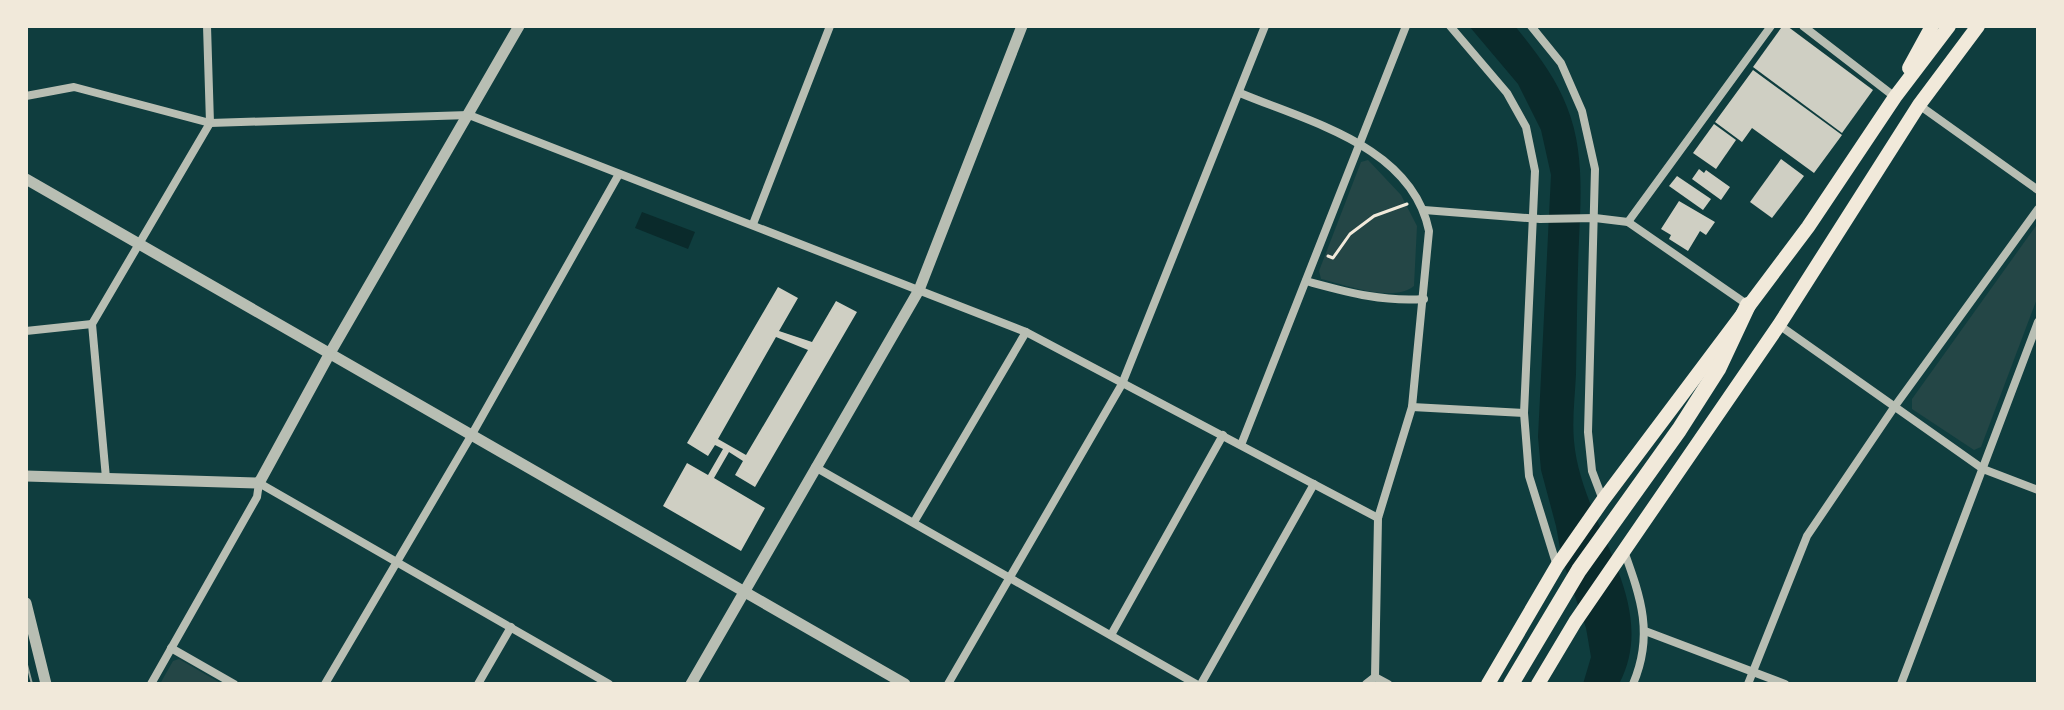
<svg xmlns="http://www.w3.org/2000/svg" width="2064" height="710" font-family="'Archivo Narrow',sans-serif">
<style>
.green{fill:#244646}
.water{fill:#0a2a2b}
.building{fill:#cfcfc3;fill-rule:evenodd}
.lines{fill:none;stroke-linecap:round;stroke-linejoin:round}
.path{stroke:#f1e9da;stroke-width:3}
.minor{stroke:#b8beb3;stroke-width:8}
.tertiary{stroke:#b8beb3;stroke-width:11}
.trunk{stroke:#f1e9da;stroke-width:14}
.motorway{stroke:#f1e9da;stroke-width:16}
.tram{stroke:#97a49c;stroke-width:2}
</style>
<rect width="100%" height="100%" fill="#0f3d3e"/>
<g class="green">
<path d="M1368,160L1401,195L1417,226L1414,286C1394,303 1345,285 1321,279L1319,271L1361,162Z"/>
<polygon points="2038,223 2038,296 1981,447 1974,450 1912,409 1912,399"/>
<polygon points="179,659 222,684 160,684 173,661"/>
</g>
<g class="water">
<path d="M1469,26H1515C1536,52 1555,76 1567,107C1584,149 1581,196 1579,240C1577,284 1577,329 1576,374C1575,396 1572,419 1574,441C1581,525 1662,602 1619,684H1583L1591,657L1586,628L1562,559L1556,526L1541,470L1538,437L1551,175L1541,130L1518,84Z"/>
<polygon points="642,212 695,232 688,249 635,228"/>
</g>
<g class="building">
<polygon points="1787,26 1873,90 1842,133 1753,67 1781,28"/>
<polygon points="1753,70 1842,135 1814,173 1752,128 1742,142 1715,122"/>
<polygon points="1714,124 1736,140 1716,169 1693,153"/>
<polygon points="1781,159 1804,176 1772,218 1750,202"/>
<polygon points="1699,169 1704,173 1706,170 1730,187 1721,200 1692,179"/>
<polygon points="1677,176 1711,199 1703,210 1669,186"/>
<polygon points="1679,201 1715,222 1706,235 1700,231 1688,251 1669,239 1671,235 1661,229"/>
<path d="M778,287L798,298L779,331L812,342L836,301L857,312L755,487L735,475L743,461L729,452L714,478L765,508L741,551L663,506L687,463L708,475L723,449L715,445L708,456L687,443ZM776,337L808,350L746,455L718,439Z"/>
</g>
<g class="lines">
<polyline class="path" points="1328,256 1333,258 1350,234 1374,216 1407,204"/>
<g class="minor">
<polyline points="1450,26 1507,93 1526,127 1535,171 1524,413 1529,476 1557,566"/>
<polyline points="1531,26 1561,63 1582,111 1595,169 1588,432 1592,471 1603,500"/>
<polyline points="1803,26 1895,97"/>
<path d="M1240,93C1309,122 1412,146 1429,231L1412,407L1378,518L1375,677L1366,684"/>
<polyline points="26,96 74,87 210,123 469,115 1026,332 1378,518"/>
<polyline points="1919,105 2038,190"/>
<polyline points="1424,210 1540,219 1595,218 1628,222 1748,305"/>
<polyline points="1628,222 1771,26"/>
<polyline points="753,224 830,26"/>
<path d="M1306,281C1347,292 1381,302 1424,299"/>
<polyline points="1779,325 1983,469 2038,490"/>
<polyline points="26,331 92,324"/>
<polyline points="1412,407 1524,413"/>
<polyline points="1241,445 1406,26"/>
<polyline points="815,467 1196,684"/>
<polyline points="106,478 92,324 210,123 207,26"/>
<polyline points="914,522 1026,332"/>
<path d="M1624,551C1641,598 1654,635 1633,684"/>
<polyline points="1645,631 1785,684"/>
<polyline points="1111,635 1223,435"/>
<polyline points="171,648 234,684"/>
<polyline points="1375,677 1388,684"/>
<polyline points="151,684 257,497 259,483 609,684"/>
<polyline points="325,684 471,436 619,174"/>
<polyline points="478,684 511,627"/>
<polyline points="948,684 1122,384 1265,26"/>
<polyline points="1201,684 1314,484"/>
<polyline points="1748,684 1807,536 1895,406 2038,209"/>
<polyline points="1901,684 2038,322"/>
</g>
<g class="tertiary">
<polyline points="26,179 905,684"/>
<polyline points="26,476 259,483 330,353 519,26"/>
<polyline points="26,603 46,684"/>
<polyline points="691,684 919,290 1022,26"/>
</g>
<g class="trunk">
<polyline points="1909,68 1932,26"/>
<polyline points="1488,684 1557,566 1603,500 1808,227 1895,97 1949,26"/>
<polyline points="1538,684 1575,622 1779,325 1919,105 1978,26"/>
</g>
<polyline class="motorway" points="1511,684 1579,570 1679,430 1718,369 1748,305"/>
<polyline class="tram" points="26,661 32,684"/>
</g>
<rect width="2064" height="710" fill="none" stroke="#f1e9da" stroke-width="56"/>
</svg>
